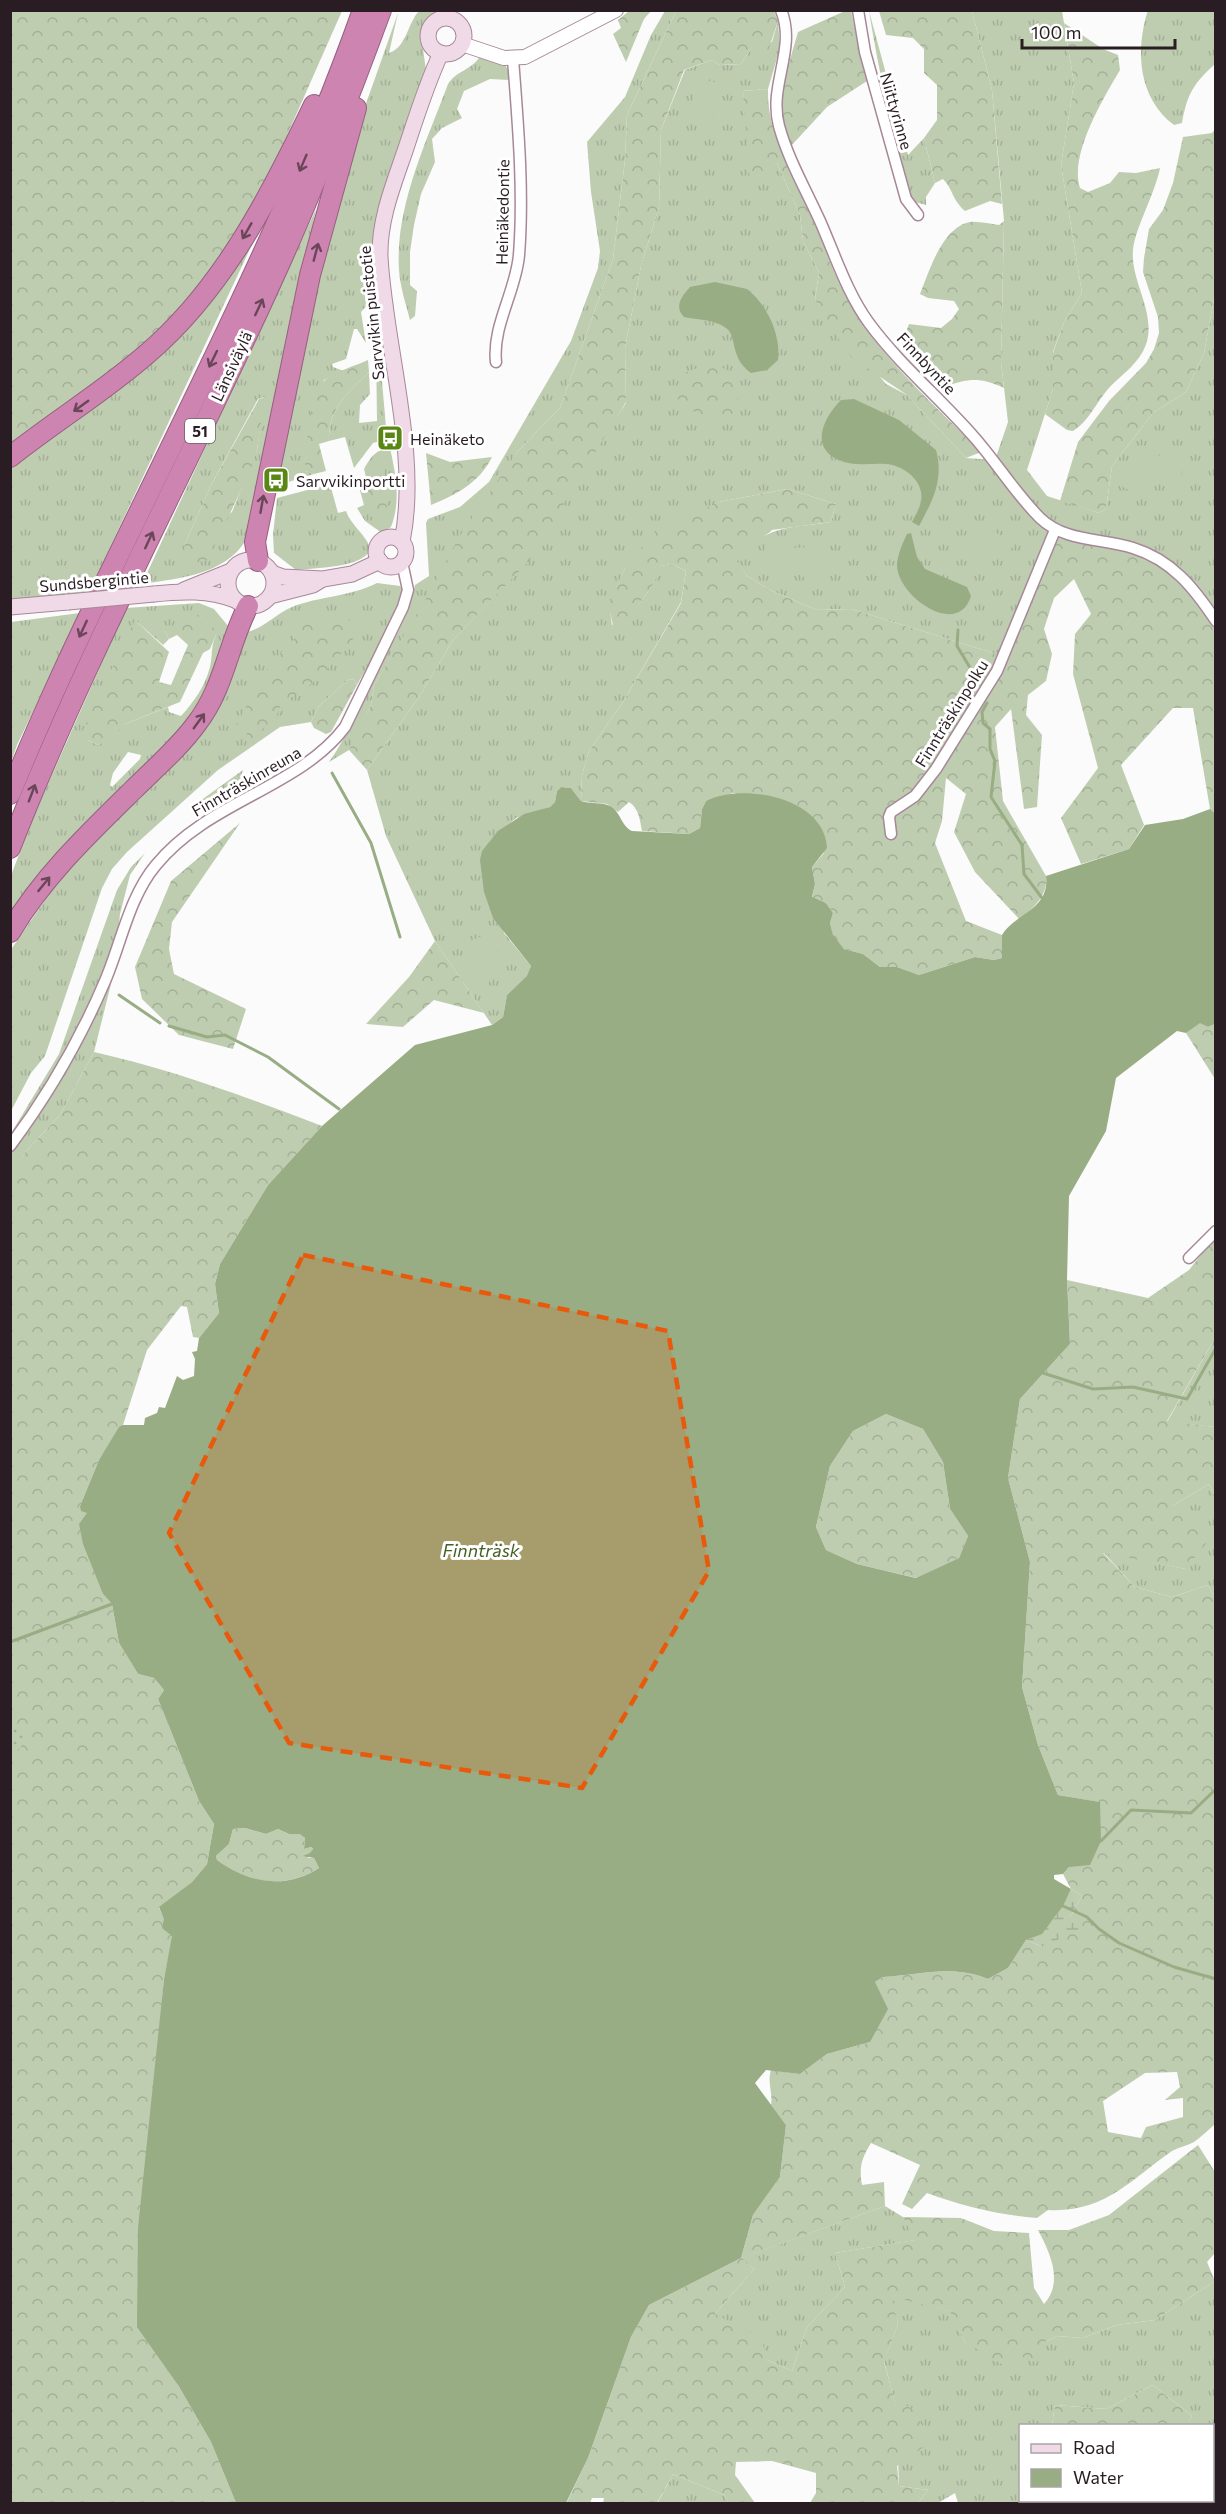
<svg xmlns="http://www.w3.org/2000/svg" width="1226" height="2514" font-family="Commissioner,sans-serif">
<style>
.grass{fill:url(#grass-tufts);fill-rule:evenodd}
.forest{fill:url(#forest-crowns);fill-rule:evenodd}
.wetland{fill:url(#wetland-marsh)}
.park{fill:url(#park-dots)}
.garden{fill:#becdb0}
.water{fill:#98ad84;fill-rule:evenodd}
.lines{fill:none;stroke-linecap:round;stroke-linejoin:round}
.stream{stroke:#98ad84;stroke-width:3}
.minor-casing{stroke:#a78899;stroke-width:13}
.tertiary-casing{stroke:#a78899;stroke-width:16}
.secondary-casing{stroke:#a78899;stroke-width:17}
.motorway-casing{stroke:#94607f;stroke-width:22}
.minor{stroke:#fff;stroke-width:10}
.tertiary{stroke:#fff;stroke-width:14}
.secondary{stroke:#f0dae7;stroke-width:15}
.motorway{stroke:#ce84b0;stroke-width:20}
.secondary-bridge-casing{stroke:#a78899;stroke-width:17;stroke-linecap:butt}
.secondary-bridge{stroke:#f0dae7;stroke-width:15}
.oneway{stroke:#6b465b}
.marked{fill:#e8590c;fill-opacity:0.2;stroke:#e8590c;stroke-width:4.5;stroke-dasharray:12 8;stroke-linejoin:round}
.labels{text-anchor:middle;dominant-baseline:central;stroke-width:6;stroke-linejoin:round;paint-order:stroke}
.shield{fill:#fff;stroke:#696165;stroke-width:1.5}
.shield-label{font-size:15px;font-weight:bold;fill:#291d23}
.street-label{font-size:16px;fill:#291d23;stroke:#fff}
.poi-label{font-size:16px;fill:#291d23;stroke:#fff;text-anchor:start}
.water-label{font-size:18px;font-style:italic;fill:#456025;stroke:#fff}
</style>
<defs>
<pattern id="grass-tufts" width="24" height="20" patternUnits="userSpaceOnUse" patternTransform="scale(1.5)"><rect width="24" height="20" fill="#becdb0"/><path d="M3 7l-1-3M5 7V3M7 7l1-3M15 17l-1-3M17 17v-4M19 17l1-3" fill="none" stroke="#a3b097"/></pattern>
<pattern id="forest-crowns" width="20" height="18" patternUnits="userSpaceOnUse" patternTransform="scale(1.5)"><rect width="20" height="18" fill="#becdb0"/><path d="M2 6a3 3 0 1 1 6 0M12 15a3 3 0 1 1 6 0" fill="none" stroke="#a3b097"/></pattern>
<pattern id="wetland-marsh" width="20" height="14" patternUnits="userSpaceOnUse" patternTransform="scale(1.5)"><rect width="20" height="14" fill="#becdb0"/><path d="M1 5h8M5 5V1M11 12h8M15 12V8" fill="none" stroke="#a3b097"/></pattern>
<pattern id="park-dots" width="8" height="8" patternUnits="userSpaceOnUse" patternTransform="scale(1.5)"><rect width="8" height="8" fill="#becdb0"/><path d="M2 2h.1M6 6h.1" fill="none" stroke="#a3b097" stroke-width="1.8" stroke-linecap="round"/></pattern>
</defs>
<rect width="100%" height="100%" fill="#fbfbfb"/>
<g class="grass">
<path d="M1148,10L1215,11V64C1194,83 1187,94 1182,123L1174,125C1138,98 1135,50 1148,10Z"/>
<path d="M419,11H443L429,19L421,35L426,70L388,178L377,294L361,312L366,343L357,329H354L346,359L332,364L333,367L344,371L324,380C314,411 306,439 305,471L314,474L282,484L283,476L278,472L285,427L343,169L398,13L389,53C407,47 407,24 419,11Z"/>
<path d="M665,11H676L627,115L625,160L613,259L560,408L518,451L374,685L371,705L357,736L349,750L329,762C348,735 361,704 376,675C390,646 409,617 415,585L429,576L426,523L428,519L460,507L489,482L571,341L598,268L600,251L591,192L587,142L625,97L651,35Z"/>
<path d="M869,11L908,155L924,138L935,183L926,197V205L915,202L911,196C893,135 879,74 869,11Z"/>
<path d="M972,11H1062L1074,83L1061,165L1082,293L1064,322L1053,352V389L1027,470L1047,496L1099,513L1106,509L1112,466L1153,413L1186,392L1204,353L1215,293V621L1071,536L1003,656L851,609L817,610L770,590L746,575L736,558C771,524 786,529 831,522L836,504L787,489L719,502L625,568L609,604L612,625C634,613 653,591 660,566L672,564L686,571L681,602L623,702L589,751L582,775L581,801L571,788L561,787L557,791L555,802L550,807L516,818L490,841L504,933L531,966L528,976L507,995L503,1017L492,1025L435,941L386,836L367,770L419,697L453,640L492,599L626,403L625,348L641,266L659,207L661,130L685,70L711,60L720,65L741,64L751,49L772,42L778,21L780,48L768,89L743,91L757,182L770,164L777,163L800,215L803,241L819,272L815,299L886,384L907,395L966,458L995,460L1008,422L1001,362L1004,221L992,90Z"/>
<path d="M480,56L504,63L511,75L509,80L490,79L464,91L457,109L462,118L442,128L432,139L435,162L421,194L414,225L410,252V285L417,291L415,316L410,320C406,304 400,287 399,270C395,207 426,143 448,84C456,71 472,70 480,56Z"/>
<path d="M316,209L250,532C232,574 182,578 142,584ZM264,397L257,450L232,512L184,546L211,485L258,399Z"/>
<polygon points="257,234 89,592 11,600 10,466"/>
<path d="M376,345L379,347L387,439L373,443L354,468L345,437L329,441C328,409 348,392 369,372L370,394L360,405L359,423L377,421Z"/>
<path d="M390,448C396,475 401,501 391,527L382,533L365,521L357,508L364,505L357,480L366,477L364,469C371,457 375,450 390,448Z"/>
<path d="M330,484L338,513L346,511C351,526 369,537 370,550C362,568 314,568 296,570L274,553L273,535L277,498Z"/>
<path d="M377,583L400,586L403,590C397,623 373,656 357,685L354,680L349,679L319,706L311,722L280,727L218,770L127,852L112,869L102,888L45,1056L31,1073L11,1111L10,951L61,877L91,841L184,752L244,633C263,629 274,615 292,607C319,596 350,597 377,583Z"/>
<path d="M199,603L214,609L229,627L208,698L11,923L10,878L33,818L126,608ZM136,621L163,645L169,639L165,631L216,635C210,649 213,655 210,667C205,686 194,702 181,716L169,712L168,707L125,724L98,745L88,740ZM128,752L141,755L140,759L112,787L110,785L113,773Z"/>
<polygon points="80,613 17,745 11,762 11,622"/>
<polygon points="243,770 238,786 211,806 200,801"/>
<polygon points="145,853 130,875 120,914 115,968 94,1052 60,1115 26,1151 11,1176 10,1135 59,1054 117,890 131,867"/>
<polygon points="1215,1338 1215,1427 1167,1422"/>
<polygon points="1209,1484 1215,1497 1215,1599 1208,1585 1172,1597 1135,1587 1103,1552 1186,1569 1172,1506"/>
<polygon points="885,2206 903,2217 916,2240 835,2253 845,2287 807,2327 792,2371 767,2360 715,2314 754,2269 741,2258"/>
<polygon points="1215,2281 1215,2503 1186,2503 1188,2501 1212,2500 1212,2426 1187,2425 1192,2416 1153,2385 1106,2409 1055,2405 1052,2425 1020,2426 1020,2500 1039,2501 1037,2503 958,2503 955,2493 938,2503 918,2503 928,2490 899,2486 896,2407 884,2361 898,2324 891,2296 951,2311 965,2342 1019,2355 1057,2336 1083,2338 1117,2325 1155,2320"/>
<polygon points="673,2474 724,2495 729,2503 657,2504"/>
</g>
<g class="forest">
<polygon points="11,11 342,11 262,192 219,259 171,319 102,381 11,447"/>
<polygon points="629,11 651,11 644,19 626,62 613,34 621,28 618,20"/>
<polygon points="676,11 774,11 778,21 768,51 760,55 751,49 741,64 720,65 711,60 684,70 661,130 659,207 641,266 625,348 626,402 529,561 453,640 419,697 367,770 349,750 371,705 374,685 427,597 459,537 518,451 560,408 613,259 625,160 627,115"/>
<polygon points="845,11 851,11 867,81 827,107 790,147 781,108 784,80 798,32"/>
<path d="M879,11H972L992,90L1002,204L990,201L965,211C951,198 954,191 943,179L935,183L924,138L937,120V85L924,73V49L913,38L886,35Z"/>
<path d="M1064,23L1103,49L1118,55L1120,70C1103,99 1069,155 1080,188L1088,192L1110,183L1119,172L1136,173L1160,168C1155,194 1135,228 1133,250C1130,284 1162,319 1142,353C1134,367 1119,377 1108,389C1096,403 1089,421 1073,431L1067,430L1045,414L1053,389V353L1064,322L1082,293L1061,165L1074,83Z"/>
<path d="M768,89C767,131 788,164 805,201C819,232 830,266 846,297C879,357 934,404 981,452L966,458L907,395L852,358L832,329L815,299L819,272L803,241L800,215L777,163L770,165L757,183H753L749,173L743,91Z"/>
<polygon points="1215,129 1215,293 1204,353 1186,392 1153,413 1112,466 1106,509 1099,513 1060,501 1078,442 1109,401 1146,363 1154,349 1159,333 1158,317 1143,272 1144,258 1149,229 1163,210 1173,183 1183,137 1212,133"/>
<path d="M1004,221L1001,362L1004,388C980,377 969,378 944,387L903,340L909,324L941,328L952,319L959,309L954,301L928,298L920,294C929,272 942,227 970,222C979,221 990,224 999,225Z"/>
<path d="M368,360L369,372C348,392 328,409 329,441L319,444L326,471L314,474L305,471C305,452 310,391 325,380C336,371 355,366 368,360Z"/>
<path d="M705,365C746,366 746,397 725,425C715,426 684,407 677,398V387L684,373Z"/>
<polygon points="265,397 257,450 250,471 208,560 185,565 184,546 211,485 259,399"/>
<path d="M426,453L450,462L492,457C480,482 456,495 431,505Z"/>
<path d="M383,455C388,464 384,467 385,477C387,496 391,505 380,523L367,513L369,481Z"/>
<path d="M787,489L836,504L831,522L772,530L737,558L746,575L770,590L817,610L851,609L1003,656L1055,530L1160,559L1215,621V813L1210,809L1193,708H1173L1121,765L1144,825L1129,849L1081,864L1061,818L1098,768L1073,674L1075,634L1091,614L1074,579L1054,598L1044,629L1052,654L1046,681L1028,695L1026,715L1042,735L1037,807L1024,809L1011,709L995,727L1003,801L1046,876C1048,897 1033,907 1020,920L975,872L954,832L966,794L946,778L942,821L935,843L966,921L1002,935V958L994,960L975,957L919,975L897,967H880L863,954L844,949L833,936L830,923L833,913L826,903L812,898L815,884L812,867L824,853L734,793L706,801L702,809L700,828L689,834L642,831C640,821 639,808 629,802L618,812L607,804L581,801L582,775L589,751L623,702L681,603L686,571L672,564L661,566C653,591 633,612 614,629L608,604L625,568L656,530L719,502Z"/>
<polygon points="193,614 210,617 216,635 210,649 203,653 180,702 125,724 108,741 98,745 88,740 83,730 135,620 169,652 159,682 171,685 188,645 177,635 169,639 165,631"/>
<path d="M293,617L359,621L361,629C338,658 316,687 282,702L276,717L255,736L252,739L246,735L254,720L252,719L237,733L234,728L272,661L294,640L290,621Z"/>
<polygon points="349,679 354,680 357,685 331,732 326,734 314,728 311,722 319,706"/>
<polygon points="240,823 172,922 169,949 174,974 246,1009 233,1049 179,1035 142,999 135,967 171,881"/>
<polygon points="435,941 484,1013 434,1000 403,1027 366,1024 409,977"/>
<polygon points="1200,1022 1208,1027 1215,1024 1215,1079 1186,1033"/>
<path d="M94,1052C173,1070 247,1097 322,1126L268,1185L220,1264L215,1284L219,1313L199,1338L193,1337L187,1307L181,1306L147,1350L123,1425L99,1460L80,1506L88,1513L103,1594L112,1604L119,1643L138,1674L154,1678L164,1690L158,1699L199,1801L214,1824L207,1864L192,1882L159,1908L173,1936L164,1979L152,2116L178,2385L211,2442L236,2503H11L10,1176L26,1151L60,1115Z"/>
<path d="M1215,1237V1338L1167,1421L1215,1427V1497L1209,1484L1172,1506L1215,1532L1186,1569L1103,1553L1135,1587L1172,1597L1208,1585L1215,1599V2124C1208,2130 1201,2137 1194,2142C1187,2146 1179,2147 1172,2151C1130,2180 1105,2213 1048,2210L1037,2218C999,2215 962,2206 927,2193L912,2209L902,2204L920,2165L871,2143C861,2159 859,2168 862,2185L884,2182L885,2206L742,2258L754,2269L715,2314L761,2337L767,2360L792,2371L807,2327L845,2287L835,2253L915,2240L903,2217L961,2218L994,2231L1029,2233L1034,2288L1044,2304C1064,2282 1050,2253 1038,2230H1069L1109,2215L1198,2145L1215,2172V2253L1207,2262L1215,2281L1155,2320L1117,2325L1083,2338L1057,2336L1045,2342L1037,2363L1019,2355L1008,2368L965,2342L950,2311L892,2297L898,2324L884,2362L896,2406H910L932,2441L897,2466L899,2486L928,2490L918,2503H810L816,2493V2473L772,2461L736,2462L735,2475L755,2503H729L724,2495L673,2474L657,2503H603L604,2498H592L590,2503L566,2504L588,2458L631,2337L649,2305L741,2258L753,2215L780,2177L786,2125L771,2105C773,2092 767,2083 771,2070L800,2074L827,2054L870,2042L875,1982L883,1977C920,1975 952,1964 988,1979L1008,1968L1026,1940L1043,1947L1070,1917L1082,1896L1071,1889L1063,1874L1069,1867L1099,1802L1058,1795L1038,1745L1022,1687L1030,1562L1008,1478L1020,1399L1070,1344L1067,1280L1148,1298L1189,1270ZM1177,2072L1180,2087L1165,2100L1183,2098V2117L1146,2127L1141,2138L1108,2132L1103,2101L1145,2073Z"/>
<polygon points="886,1414 923,1429 943,1462 950,1509 968,1536 959,1558 917,1578 857,1564 826,1550 816,1527 830,1466 853,1431"/>
<path d="M245,1828L266,1834L278,1829L289,1834L300,1833L305,1838L304,1849L311,1847L313,1849L308,1858H314L319,1868C284,1890 249,1883 217,1860L216,1856L229,1844L233,1829Z"/>
<polygon points="1153,2385 1192,2416 1187,2425 1052,2425 1055,2405 1106,2409"/>
<polygon points="1039,2501 1188,2500 1188,2501 1186,2504 1037,2503"/>
</g>
<path class="wetland" d="M1071,1889L1082,1896L1070,1917L1079,1929L1043,1947L1026,1940C1049,1931 1060,1911 1071,1889Z"/>
<polygon class="park" points="10,1713 27,1740 11,1757 10,1757"/>
<g class="garden">
<path d="M701,79L714,82C721,94 720,109 710,119L696,125L687,123L684,116L693,99L696,82Z"/>
<path d="M1175,454L1183,464C1182,492 1167,479 1152,482C1146,484 1140,490 1134,492L1123,487L1122,473L1133,458Z"/>
<path d="M975,522L1006,538L1013,545C1007,561 987,562 973,559L968,549V528Z"/>
<polygon points="772,543 784,548 818,547 826,556 823,572 816,578 809,580 791,570 768,568 761,560 766,546"/>
<path d="M483,936C496,945 506,958 500,974L490,982C468,977 459,958 472,940Z"/>
</g>
<g class="water">
<path d="M715,282L747,289C767,305 781,334 778,360L767,370L751,373C729,357 738,337 726,328C714,319 698,320 684,317C674,307 681,297 690,287Z"/>
<path d="M854,399L899,420L936,450C944,479 933,500 919,526L912,522C915,516 920,508 921,501C925,481 903,465 886,464C873,463 857,466 844,462C808,451 822,419 841,400Z"/>
<path d="M911,533L917,557L925,569L967,587L971,596C958,639 897,596 897,565C897,556 903,542 907,534Z"/>
<path d="M561,787L571,788L581,801C590,804 602,802 610,806C621,812 621,826 632,831L689,834L700,828L702,809L706,801C744,782 825,798 827,848L812,867L815,884L812,897L826,903L833,913L830,923L833,935L844,949L863,954L880,967H897L919,975L975,957L994,960L1002,958V935C1015,913 1050,910 1046,876L1129,849L1145,825L1183,819L1210,809L1215,813V1024L1208,1027L1200,1023L1186,1033L1177,1031L1116,1078L1106,1131L1069,1196L1067,1280L1070,1344L1020,1399L1008,1478L1030,1562L1022,1687L1038,1745L1058,1795L1100,1802L1101,1841L1090,1865L1069,1867L1063,1874L1054,1875V1879L1071,1889L1063,1906L1042,1934L1026,1940L1008,1968L988,1979C952,1964 920,1975 883,1977L875,1982L888,2009L870,2042L827,2054L800,2074L766,2070L755,2083L786,2125L780,2177L753,2215L741,2258L649,2305L631,2337L588,2458L566,2503H236L211,2442L178,2385L137,2327L138,2228L164,1979L172,1936L162,1928L164,1919L159,1907L192,1882L207,1864L214,1824L199,1801L158,1699L164,1690L154,1678L138,1674L119,1643L112,1604L103,1594L83,1544L79,1524L87,1513L81,1511L80,1506L99,1460L119,1427L123,1425H144L145,1418L157,1413L159,1407L165,1408L177,1376L183,1380L194,1376L195,1359L192,1352L197,1351L199,1338L219,1313L215,1284L220,1264L268,1185L322,1126L415,1045L492,1025L503,1017L507,995L527,976L531,966L493,918L484,892L480,860L482,851L498,831L524,814L550,807L555,802L557,791ZM886,1414L923,1429L943,1462L950,1509L968,1536L959,1558L916,1578L857,1564L826,1550L816,1527L830,1466L853,1431ZM245,1828L266,1834L278,1829L289,1834H300L305,1838L304,1849L311,1847L313,1849L310,1853L303,1856L314,1858L319,1868C285,1890 249,1883 217,1860L216,1856L229,1844L233,1829Z"/>
</g>
<g class="lines">
<g class="stream">
<polyline points="958,630 957,646 975,676 969,696 972,697"/>
<polyline points="987,703 982,712 983,723 990,729 990,749 995,761 991,797 1022,845 1024,874 1042,898"/>
<polyline points="332,773 371,843 400,937"/>
<polyline points="119,995 160,1023"/>
<polyline points="169,1026 207,1037 225,1035 268,1057 339,1109"/>
<polyline points="1043,1373 1093,1389 1133,1387 1187,1399 1216,1348"/>
<polyline points="10,1642 112,1604"/>
<polyline points="1101,1841 1131,1810 1191,1813 1216,1789"/>
<polyline points="1063,1906 1087,1917 1099,1929 1119,1943 1174,1967 1216,1979"/>
</g>
<defs>
<g id="minor">
<path d="M781,10C797,49 768,85 779,126C788,159 806,190 820,221C835,255 847,293 869,323C900,365 940,398 974,437C997,463 1015,493 1040,518C1065,542 1101,538 1133,548C1172,560 1194,588 1216,621"/>
<polyline points="858,10 865,52 906,199 918,215"/>
<path d="M496,362C492,326 516,291 519,255C524,191 518,124 513,59"/>
<polyline points="891,834 889,817 891,812 915,796 936,769 997,671 1055,530"/>
<path d="M10,1146C48,1095 80,1040 105,981C121,944 129,897 156,865C208,801 299,788 345,727L403,607L408,590L402,562"/>
<polyline points="1189,1258 1216,1231"/>
</g>
<polyline id="tertiary" points="462,44 504,58 525,57 616,10"/>
<g id="secondary">
<circle cx="446" cy="36" r="18"/>
<circle cx="391" cy="552" r="15"/>
<path d="M402,542C420,454 385,347 380,257C379,220 393,186 405,151C416,118 426,85 441,53"/>
<circle cx="251" cy="583" r="23"/>
<polyline points="272,573 283,577 323,579 352,574 380,561"/>
<polyline points="184,590 231,571"/>
<path d="M154,594C182,591 208,590 235,600"/>
<polyline points="270,596 313,585 321,580"/>
<polyline points="10,607 68,602"/>
</g>
<g id="motorway">
<path d="M10,457C55,421 105,391 148,353C224,288 272,193 314,105"/>
<polyline points="258,561 255,542 310,275 356,108"/>
<path d="M10,794C47,702 90,614 133,525C215,356 300,188 363,10"/>
<path d="M10,848C88,649 191,461 278,267C316,183 349,97 381,10"/>
<path d="M10,932C43,877 88,834 133,790C155,768 179,748 197,723C224,688 228,645 248,606"/>
</g>
</defs>
<use href="#minor" class="minor-casing"/>
<use href="#tertiary" class="tertiary-casing"/>
<use href="#secondary" class="secondary-casing"/>
<use href="#motorway" class="motorway-casing"/>
<use href="#minor" class="minor"/>
<use href="#tertiary" class="tertiary"/>
<use href="#secondary" class="secondary"/>
<use href="#motorway" class="motorway"/>
<defs>
<polyline id="secondary-bridge" points="68,602 154,594"/>
</defs>
<use href="#secondary-bridge" class="secondary-bridge-casing"/>
<use href="#secondary-bridge" class="secondary-bridge"/>
</g>
<defs><path id="oneway-shaft" d="M-6 0H5M1.5-3L5.5 0L1.5 3" fill="none" stroke-width="1.6" stroke-linecap="round" stroke-linejoin="round" transform="scale(1.5)"/></defs>
<g class="oneway">
<use href="#oneway-shaft" transform="translate(303 163) rotate(113)"/>
<use href="#oneway-shaft" transform="translate(247 231) rotate(120)"/>
<use href="#oneway-shaft" transform="translate(316 252) rotate(-75)"/>
<use href="#oneway-shaft" transform="translate(259 307) rotate(-65)"/>
<use href="#oneway-shaft" transform="translate(213 359) rotate(116)"/>
<use href="#oneway-shaft" transform="translate(81 406) rotate(144)"/>
<use href="#oneway-shaft" transform="translate(262 504) rotate(-80)"/>
<use href="#oneway-shaft" transform="translate(149 540) rotate(-65)"/>
<use href="#oneway-shaft" transform="translate(83 629) rotate(115)"/>
<use href="#oneway-shaft" transform="translate(199 721) rotate(-54)"/>
<use href="#oneway-shaft" transform="translate(32 793) rotate(-69)"/>
<use href="#oneway-shaft" transform="translate(44 884) rotate(-51)"/>
</g>
<path class="marked" d="M303,1255L668,1331L709,1571L582,1788L289,1743L169,1533Z"/>
<defs>
<symbol id="bus-square" viewBox="-11 -11 22 22"><rect x="-9" y="-9" width="18" height="18" rx="4" fill="#598614" stroke="#fff"/><path d="M-5-6H5V4H4V6H2V4H-2V6H-4V4H-5ZM-3.5-4V0h7V-4ZM-3.5 1.2v1.5H-2V1.2ZM2 1.2v1.5H3.5V1.2Z" fill="#fff"/></symbol>
</defs>
<g fill-rule="evenodd">
<use href="#bus-square" x="375" y="423" width="30" height="30"/>
<use href="#bus-square" x="261" y="465" width="30" height="30"/>
</g>
<g class="labels">
<rect class="shield" x="185" y="419" width="30" height="24" rx="4.5"/>
<g class="shield-label">
<text x="200" y="431">51</text>
</g>
<g class="street-label">
<text transform="translate(897 111) rotate(74)">Niittyrinne</text>
<text transform="translate(502 212) rotate(-89)">Heinäkedontie</text>
<text transform="translate(371 313) rotate(-96)">Sarvvikin puistotie</text>
<text transform="translate(927 363) rotate(47)">Finnbyntie</text>
<text transform="translate(231 366) rotate(-65)">Länsiväylä</text>
<text transform="translate(94 581) rotate(-5)">Sundsbergintie</text>
<text transform="translate(951 713) rotate(-58)">Finnträskinpolku</text>
<text transform="translate(246 781) rotate(-30)">Finnträskinreuna</text>
</g>
<g class="poi-label">
<text x="410" y="438">Heinäketo</text>
<text x="296" y="480">Sarvvikinportti</text>
</g>
<g class="water-label">
<text x="481" y="1550">Finnträsk</text>
</g>
</g>
<rect width="1226" height="2514" fill="none" stroke="#291d23" stroke-width="24"/>
<rect x="1019" y="2424" width="195" height="78" fill="#ffffff" stroke="#a9a5a7" stroke-width="1.5"/>
<rect x="1031" y="2444" width="30" height="9" fill="#f0dae7" stroke="#a9a5a7" stroke-width="1.5"/>
<text x="1073" y="2454" font-size="18" fill="#291d23">Road</text>
<rect x="1031" y="2469" width="30" height="18" fill="#98ad84" stroke="#a9a5a7" stroke-width="1.5"/>
<text x="1073" y="2484" font-size="18" fill="#291d23">Water</text>
<path d="M1022 39v9h153v-9" fill="none" stroke="#291d23" stroke-width="3"/>
<text x="1031" y="39" font-size="18" fill="#291d23" stroke="#ffffff" stroke-width="4.5" paint-order="stroke">100 m</text>
</svg>
